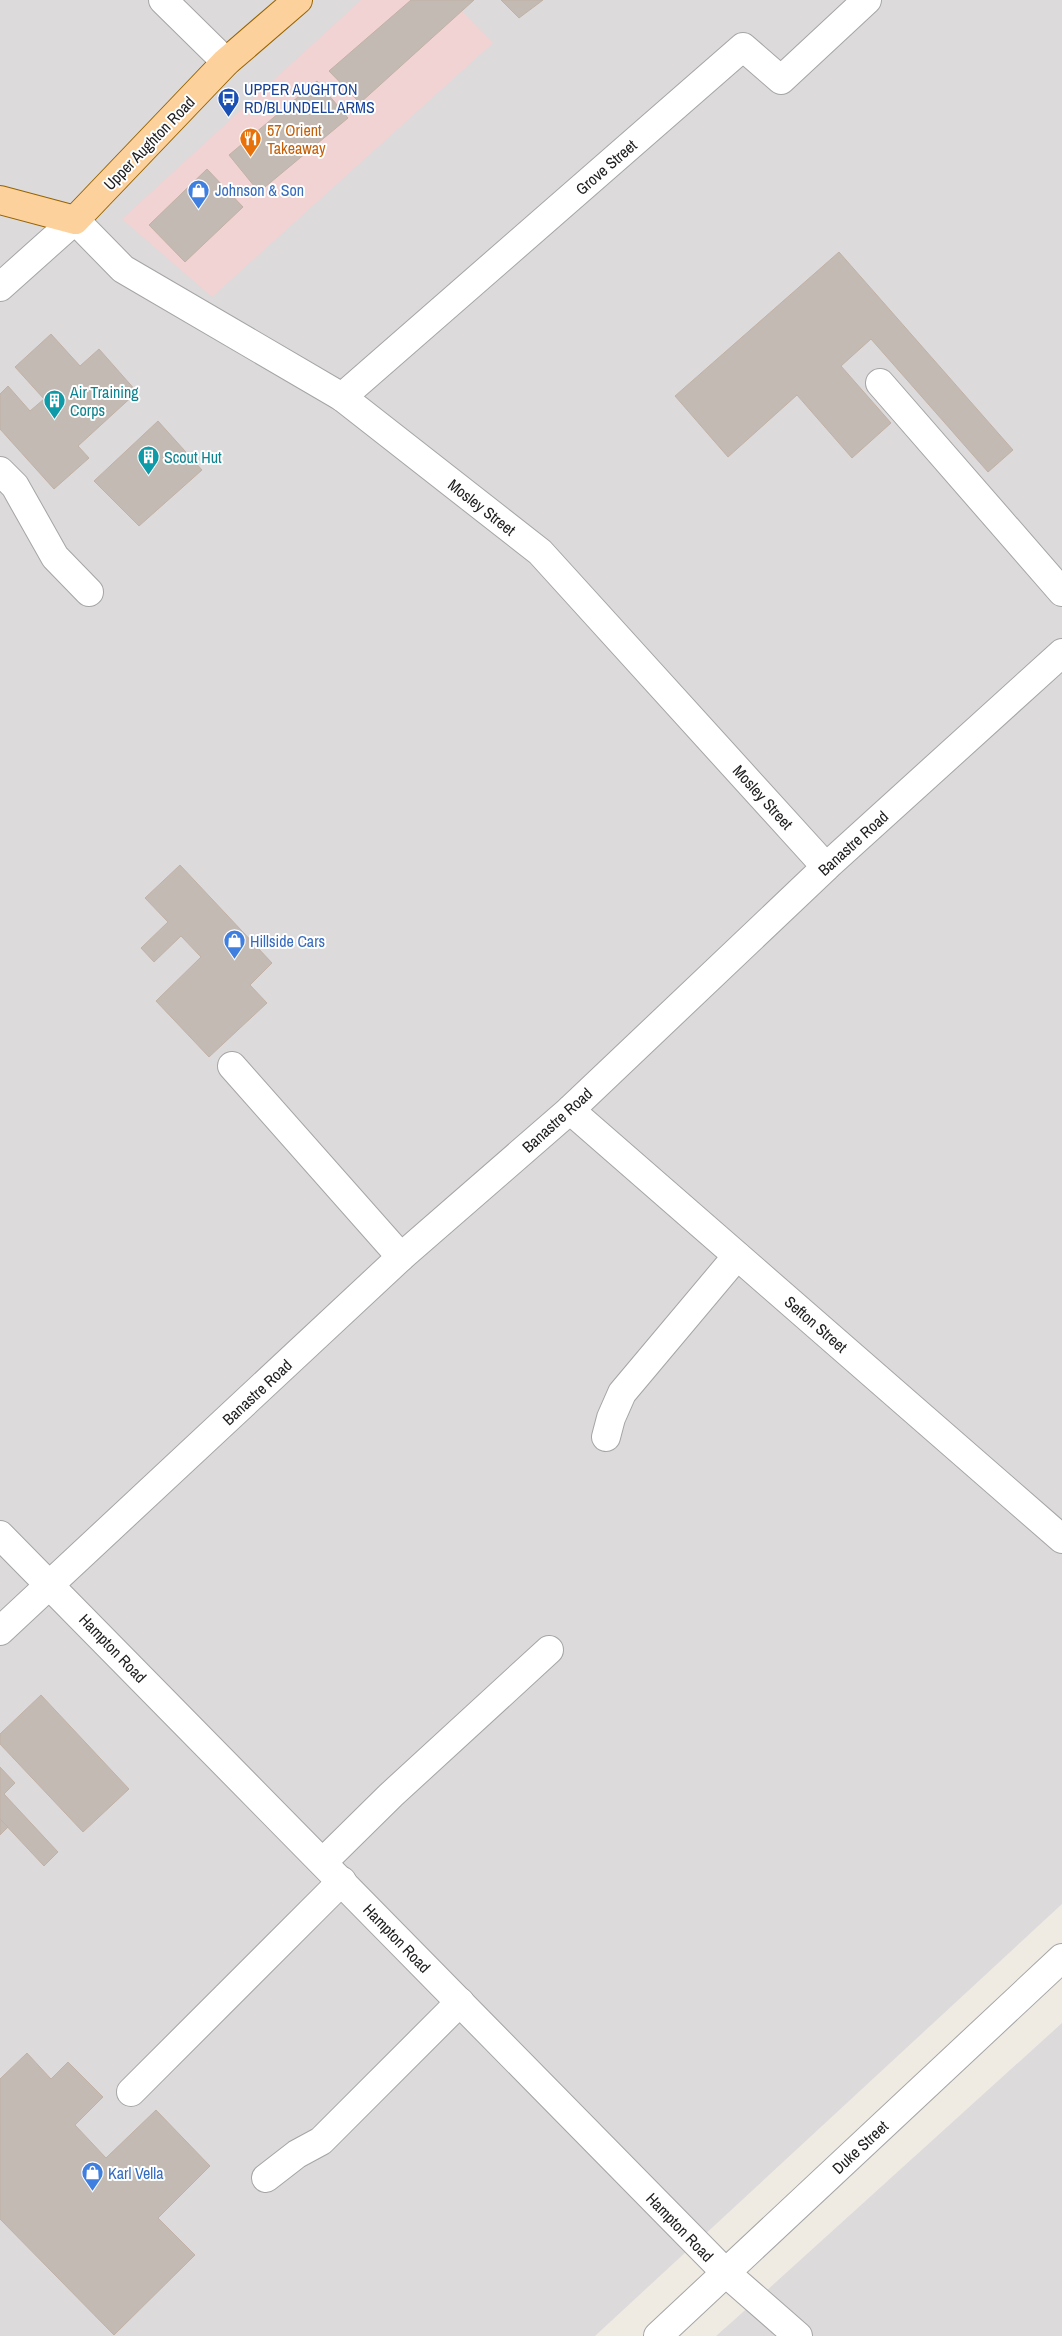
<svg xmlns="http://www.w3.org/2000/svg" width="1062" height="2336" font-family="'Archivo Narrow',sans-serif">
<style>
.residential{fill:#dcdadb}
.commercial{fill:#f0d3d2}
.building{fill:#c3bab3;stroke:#c1b1a6}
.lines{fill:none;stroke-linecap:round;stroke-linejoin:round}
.minor-casing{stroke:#a5a5a5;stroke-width:30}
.major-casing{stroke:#976300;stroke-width:30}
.minor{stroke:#fff;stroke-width:28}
.major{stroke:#fdd19b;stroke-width:28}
.labels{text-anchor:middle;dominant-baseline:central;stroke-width:4;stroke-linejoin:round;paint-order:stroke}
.transit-label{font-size:16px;fill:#164399;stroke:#fff;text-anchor:start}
.food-label{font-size:16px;fill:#c56008;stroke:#fff;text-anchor:start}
.street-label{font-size:16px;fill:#1e1e1e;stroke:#fff}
.shop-label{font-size:16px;fill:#366cbe;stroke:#fff;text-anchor:start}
.culture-label{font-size:16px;fill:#0d838f;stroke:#fff;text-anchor:start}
</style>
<rect width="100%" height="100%" fill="#efebe3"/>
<g class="residential">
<polygon points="0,0 1062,0 1062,1904 595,2336 0,2336"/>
<polygon points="1062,2023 1062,2336 716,2336 733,2321"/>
</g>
<polygon class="commercial" points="361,0 451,0 493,43 212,297 122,219"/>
<g class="building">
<polygon points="411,0 474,0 360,103 329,71"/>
<polygon points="501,0 543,0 519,18"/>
<polygon points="317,81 348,118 259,192 229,155"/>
<polygon points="207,169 243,207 185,262 149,225"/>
<polygon points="839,252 1013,450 988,472 871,339 841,366 891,423 852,458 797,395 728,457 675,396"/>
<polygon points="51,334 80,366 99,349 137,392 78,446 89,458 54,489 0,429 0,394 8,386 30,411 44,399 15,367"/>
<polygon points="158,421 202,470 139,526 94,481"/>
<polygon points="180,865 272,963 250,985 267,1003 209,1057 156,1001 201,957 181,936 154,962 141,948 168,922 145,898"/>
<polygon points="41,1695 129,1789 83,1832 0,1744 0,1734"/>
<polygon points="0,1767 15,1783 4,1794 58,1852 44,1866 0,1819"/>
<polygon points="0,1819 8,1827 0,1835"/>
<polygon points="27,2053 51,2079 68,2062 103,2097 75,2125 106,2158 156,2110 210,2166 158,2218 195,2255 114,2335 0,2219 0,2079"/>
</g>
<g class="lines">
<defs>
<g id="minor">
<polyline points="163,0 226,62"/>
<polyline points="0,287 75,220 123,269 342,397 540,552 826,867"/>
<polyline points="880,383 1062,592"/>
<polyline points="342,397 743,47 781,80 867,0"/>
<polyline points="0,471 15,486 55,557 89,592"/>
<polyline points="232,1066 401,1257"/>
<polyline points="570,1110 1062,1539"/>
<polyline points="606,1437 611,1418 622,1393 737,1256"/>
<polyline points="0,1535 726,2273 798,2336"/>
<polyline points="0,1631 401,1257 570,1110 826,867 1062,653"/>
<polyline points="323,1862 391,1795 549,1650"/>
<polyline points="131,2092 342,1881"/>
<polyline points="266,2178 297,2154 321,2141 460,2002"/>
<polyline points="658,2336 1062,1958"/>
</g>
<polyline id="major" points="0,200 75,220 226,62 298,0"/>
</defs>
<use href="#minor" class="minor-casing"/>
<use href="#major" class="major-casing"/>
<use href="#minor" class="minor"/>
<use href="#major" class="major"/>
</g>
<defs>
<symbol id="bus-pin" viewBox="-11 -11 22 30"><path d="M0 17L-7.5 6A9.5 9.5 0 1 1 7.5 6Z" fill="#1a4fb4" stroke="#fff"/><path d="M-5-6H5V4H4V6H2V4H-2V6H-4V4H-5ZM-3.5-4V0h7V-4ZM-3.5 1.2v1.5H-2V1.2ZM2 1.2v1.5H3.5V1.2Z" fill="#fff"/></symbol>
<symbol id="restaurant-pin" viewBox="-11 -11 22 30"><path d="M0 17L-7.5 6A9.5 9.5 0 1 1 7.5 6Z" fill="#e8710a" stroke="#fff"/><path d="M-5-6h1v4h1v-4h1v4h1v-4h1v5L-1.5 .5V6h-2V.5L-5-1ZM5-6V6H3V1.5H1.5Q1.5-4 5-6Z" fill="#fff"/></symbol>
<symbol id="shop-pin" viewBox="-11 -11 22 30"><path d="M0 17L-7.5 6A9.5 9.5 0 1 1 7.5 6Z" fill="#3f7fe0" stroke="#fff"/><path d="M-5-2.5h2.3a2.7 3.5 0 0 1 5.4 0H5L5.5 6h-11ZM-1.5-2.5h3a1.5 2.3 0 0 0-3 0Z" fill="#fff"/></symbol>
<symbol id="building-pin" viewBox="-11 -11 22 30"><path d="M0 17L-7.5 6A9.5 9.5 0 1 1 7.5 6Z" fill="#0f9aa8" stroke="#fff"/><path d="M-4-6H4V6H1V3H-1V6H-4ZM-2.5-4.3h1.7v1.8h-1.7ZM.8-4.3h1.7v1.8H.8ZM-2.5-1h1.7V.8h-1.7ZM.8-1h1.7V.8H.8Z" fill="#fff"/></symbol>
</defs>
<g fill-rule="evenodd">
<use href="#bus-pin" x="216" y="86" width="25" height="34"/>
<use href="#restaurant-pin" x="238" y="126" width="25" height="34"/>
<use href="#shop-pin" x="186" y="178" width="25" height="34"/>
<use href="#building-pin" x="42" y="388" width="25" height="34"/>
<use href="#building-pin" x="136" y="444" width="25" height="34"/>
<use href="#shop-pin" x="222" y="928" width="25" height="34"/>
<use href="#shop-pin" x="80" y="2160" width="25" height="34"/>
</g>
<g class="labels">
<g class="transit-label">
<text x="244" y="89">UPPER AUGHTON<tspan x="244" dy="18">RD/BLUNDELL ARMS</tspan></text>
</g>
<g class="food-label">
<text x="267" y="130">57 Orient<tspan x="267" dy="18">Takeaway</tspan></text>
</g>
<g class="street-label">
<text transform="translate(149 143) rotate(-46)">Upper Aughton Road</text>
<text transform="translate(606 167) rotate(-41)">Grove Street</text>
<text transform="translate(482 507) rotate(38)">Mosley Street</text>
<text transform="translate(763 797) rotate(48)">Mosley Street</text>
<text transform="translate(853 843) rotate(-42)">Banastre Road</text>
<text transform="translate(557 1120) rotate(-42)">Banastre Road</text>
<text transform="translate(816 1324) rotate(41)">Sefton Street</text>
<text transform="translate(257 1392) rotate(-43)">Banastre Road</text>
<text transform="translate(113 1648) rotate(46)">Hampton Road</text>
<text transform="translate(397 1938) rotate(46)">Hampton Road</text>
<text transform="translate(860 2147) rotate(-43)">Duke Street</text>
<text transform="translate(680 2227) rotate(46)">Hampton Road</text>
</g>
<g class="shop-label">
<text x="215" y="190">Johnson &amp; Son</text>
<text x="250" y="941">Hillside Cars</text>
<text x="108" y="2173">Karl Vella</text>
</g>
<g class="culture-label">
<text x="70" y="392">Air Training<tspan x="70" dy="18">Corps</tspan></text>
<text x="164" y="457">Scout Hut</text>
</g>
</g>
</svg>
